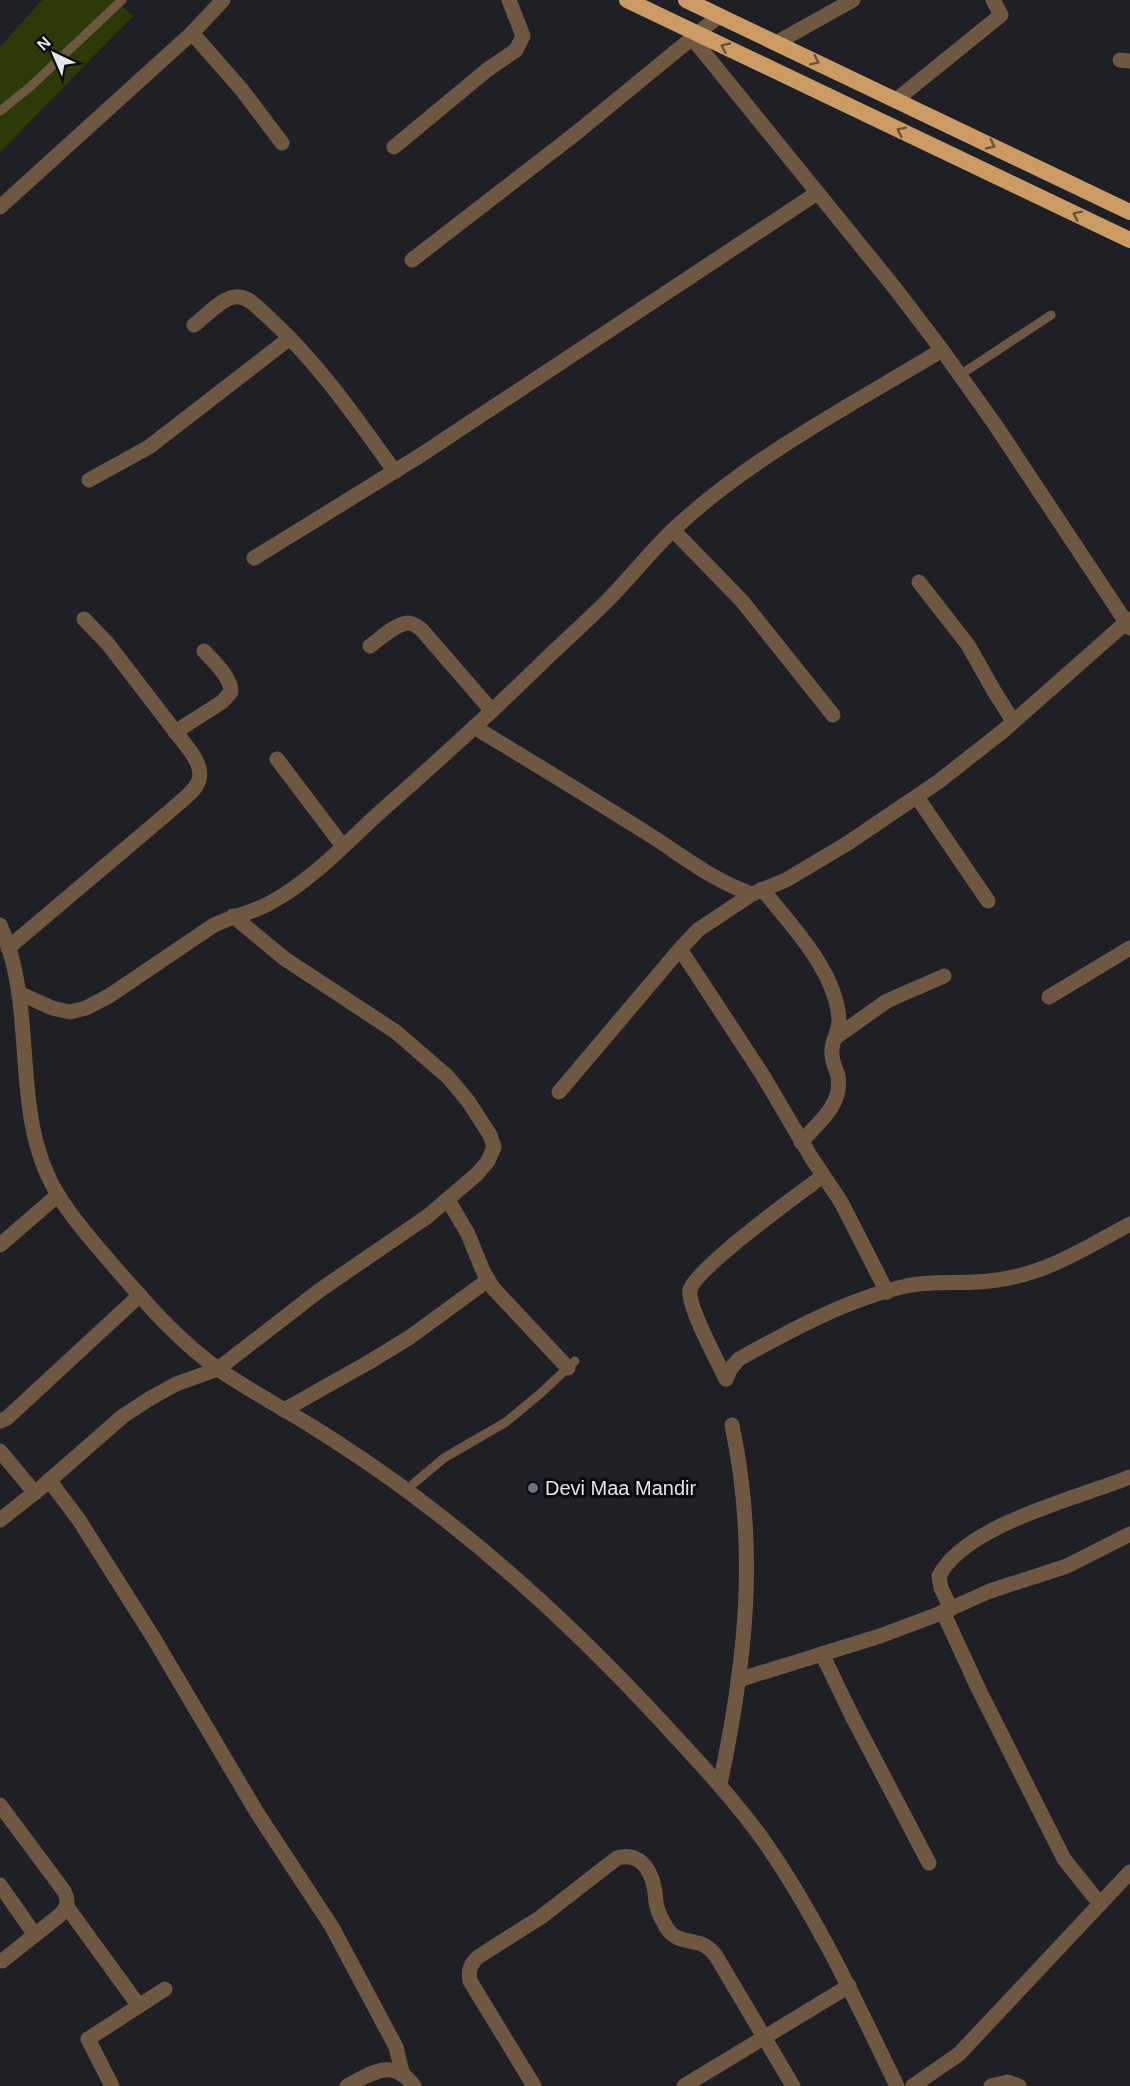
<svg xmlns="http://www.w3.org/2000/svg" width="1130" height="2086" font-family="Helvetica,sans-serif">
<style>
.green{fill:#2b3a07}
.lines{fill:none;stroke-linecap:round;stroke-linejoin:round}
.service{stroke:#6e5841;stroke-width:9}
.minor{stroke:#6e5841;stroke-width:15}
.tertiary{stroke:#6e5841;stroke-width:15}
.trunk{stroke:#cc9b64;stroke-width:16}
.oneway{stroke:#6a5238}
.worship-dot{fill:#6b7280;stroke:#090a0c;stroke-width:2}
.labels{text-anchor:middle;dominant-baseline:central;stroke-width:6;stroke-linejoin:round;paint-order:stroke}
.poi-label{font-size:20px;fill:#e4e6ea;stroke:#090a0c;text-anchor:start}
</style>
<rect width="100%" height="100%" fill="#1e2026"/>
<polygon class="green" points="42,0 115,0 133,16 0,152 0,47"/>
<g class="lines">
<g class="service">
<polyline points="0,111 30,87 122,0"/>
<polyline points="960,375 1051,315"/>
<polyline points="406,1490 444,1458 506,1422 541,1393 575,1361"/>
</g>
<g class="minor">
<polyline points="192,33 242,90 282,143"/>
<polyline points="693,39 894,287 942,350 996,426 1130,628"/>
<polyline points="776,43 853,0"/>
<polyline points="1120,60 1130,61"/>
<polyline points="896,100 1001,15 993,0"/>
<polyline points="394,147 487,70 516,50 523,36 509,0"/>
<polyline points="0,207 192,33 223,0"/>
<polyline points="412,260 575,134 719,16"/>
<path d="M194,325C206,316 225,294 240,297C250,298 259,309 266,315C317,361 355,416 395,472"/>
<polyline points="89,480 149,447 290,338"/>
<polyline points="673,530 742,601 833,715"/>
<polyline points="254,558 421,455 817,193"/>
<polyline points="919,582 968,645 994,691 1013,721"/>
<path d="M370,646C380,639 395,624 408,623C413,623 417,626 421,629L492,711"/>
<path d="M474,727C534,763 594,800 653,837C687,859 714,881 752,894L786,880L848,843L938,782L1003,731L1130,619"/>
<path d="M175,732L222,702L231,692C231,677 214,662 204,651"/>
<polyline points="277,759 342,845"/>
<polyline points="917,797 988,901"/>
<path d="M762,889C791,925 836,971 839,1019C840,1031 830,1042 832,1054C832,1062 836,1069 838,1076C843,1105 818,1123 801,1142"/>
<path d="M8,948L170,811C192,791 212,782 191,752L108,644L84,619"/>
<polyline points="680,949 762,1074 811,1157 841,1202 887,1292"/>
<path d="M19,993L52,1008L70,1012L86,1008L109,996L214,925C232,916 252,913 270,903C311,881 345,844 379,813C437,762 495,709 551,654C569,637 588,620 606,602C629,579 649,553 673,530C749,458 853,404 942,350"/>
<polyline points="1049,997 1130,948"/>
<polyline points="836,1037 887,1001 944,976"/>
<polyline points="559,1092 680,949 698,930 752,894"/>
<polyline points="448,1200 468,1234 483,1271 493,1288 568,1368"/>
<polyline points="0,1245 58,1195"/>
<path d="M726,1379L731,1368L739,1359C791,1330 848,1299 906,1286C935,1280 967,1285 997,1280C1046,1274 1087,1247 1130,1224"/>
<path d="M726,1379C718,1362 687,1306 690,1290C695,1269 801,1192 823,1176"/>
<polyline points="284,1410 371,1361 410,1337 488,1280"/>
<polyline points="0,1421 7,1418 140,1295"/>
<polyline points="0,1451 35,1493"/>
<polyline points="49,1480 79,1520 153,1637 256,1811 332,1927 396,2047 402,2072"/>
<polyline points="0,1520 43,1486 123,1416 149,1399 176,1384 218,1369 320,1290 428,1216 477,1174 488,1161 494,1147 490,1135 468,1101 448,1077 396,1032 285,959 233,916"/>
<path d="M951,1609L941,1588L939,1576C966,1524 1079,1498 1130,1477"/>
<polyline points="943,1612 979,1690 1064,1859 1100,1904"/>
<polyline points="822,1654 852,1716 929,1863"/>
<polyline points="738,1680 880,1636 936,1615 990,1591 1067,1566 1130,1534"/>
<path d="M720,1784C746,1662 758,1549 732,1425"/>
<path d="M0,1805L64,1891C69,1902 68,1906 60,1915L2,1961"/>
<polyline points="0,1885 35,1935"/>
<polyline points="67,1907 139,2006"/>
<polyline points="112,2086 88,2039 165,1989"/>
<path d="M347,2086C373,2072 393,2058 414,2086"/>
<path d="M534,2086L470,1981C468,1970 470,1965 478,1957L541,1917L617,1858C638,1852 650,1867 654,1887C656,1894 655,1903 658,1910C659,1916 664,1922 666,1927C680,1949 699,1933 716,1956L793,2086"/>
<polyline points="684,2086 849,1986"/>
<polyline points="913,2086 959,2054 1130,1872"/>
<polyline points="991,2086 1008,2082 1019,2086"/>
</g>
<path class="tertiary" d="M0,925C40,1012 7,1116 60,1198C75,1222 94,1243 112,1264C145,1302 180,1343 221,1371C251,1391 282,1408 313,1427C351,1451 390,1477 426,1505C512,1570 589,1643 662,1722C698,1761 735,1800 766,1844C818,1919 857,2004 897,2086"/>
<g class="trunk">
<polyline points="627,0 1130,240"/>
<polyline points="686,0 1130,212"/>
</g>
</g>
<defs><path id="oneway-chevron" d="M-2-3.5L2.5 0L-2 3.5" fill="none" stroke-width="1.6" stroke-linecap="round" stroke-linejoin="round" transform="scale(1.5)"/></defs>
<g class="oneway">
<use href="#oneway-chevron" transform="translate(725 47) rotate(-155)"/>
<use href="#oneway-chevron" transform="translate(815 61) rotate(26)"/>
<use href="#oneway-chevron" transform="translate(901 131) rotate(-154)"/>
<use href="#oneway-chevron" transform="translate(991 145) rotate(26)"/>
<use href="#oneway-chevron" transform="translate(1077 215) rotate(-154)"/>
</g>
<circle class="worship-dot" cx="533" cy="1488" r="6"/>
<g class="labels">
<g class="poi-label">
<text x="545" y="1488">Devi Maa Mandir</text>
</g>
</g>
<g transform="translate(54 54) rotate(316)" stroke="#090a0c" stroke-width="4.5" paint-order="stroke">
<path d="M0-4.5L10 22L0 15L-10 22Z" fill="#e4e6ea"/>
<text y="-9" font-size="16" font-weight="bold" text-anchor="middle" fill="#e4e6ea">N</text>
</g>
</svg>
